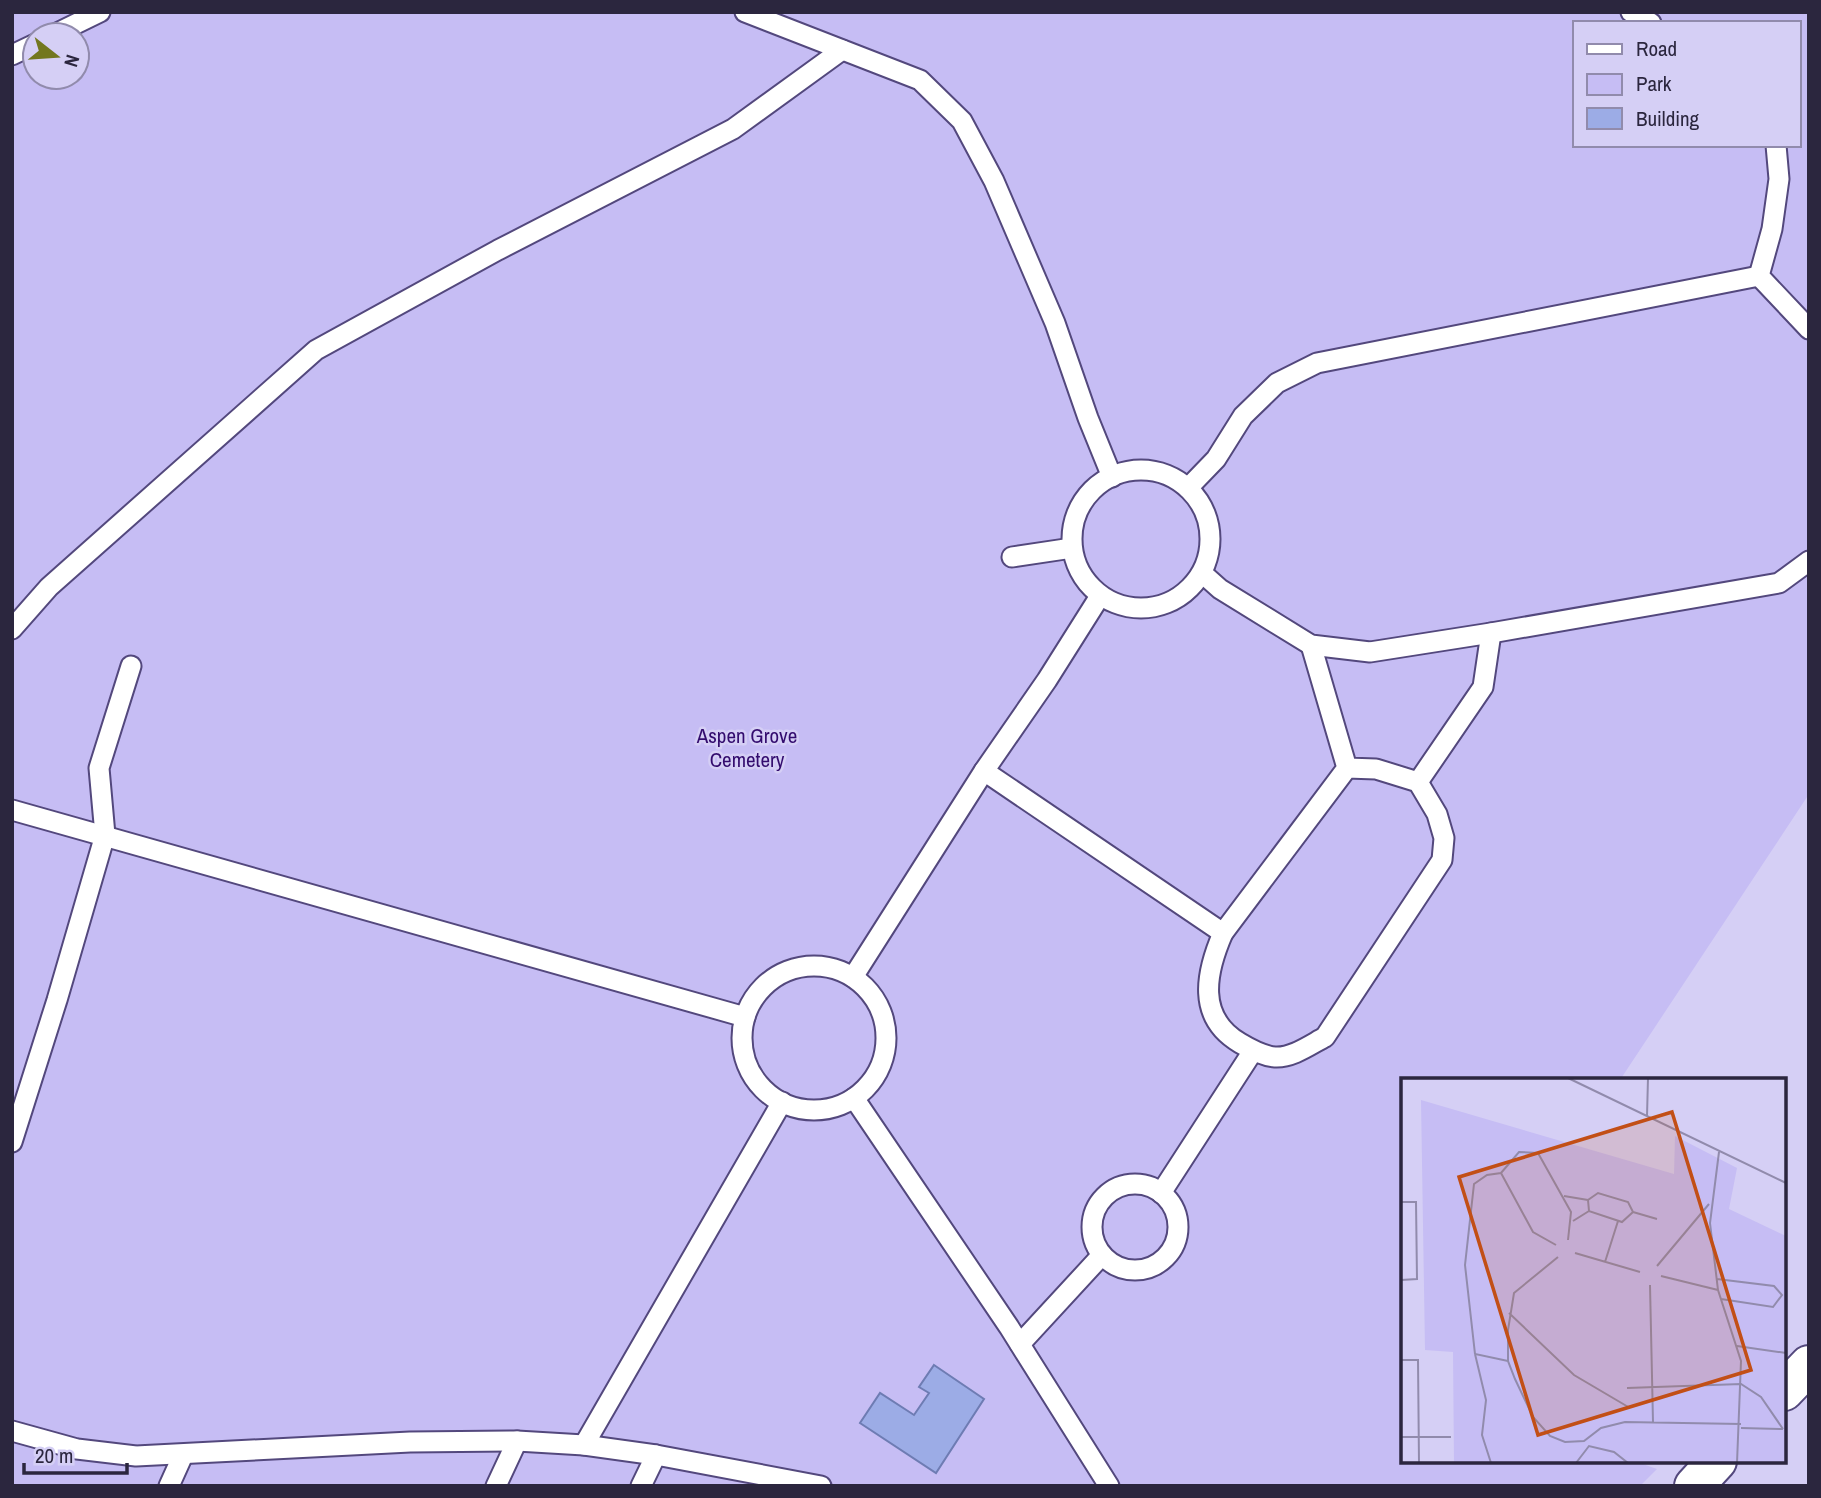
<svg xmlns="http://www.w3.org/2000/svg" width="1821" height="1498" font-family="'Archivo Narrow',sans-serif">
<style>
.green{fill:#c6bdf4;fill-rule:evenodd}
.building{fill:#9cace6;stroke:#6e7cb3;stroke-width:2}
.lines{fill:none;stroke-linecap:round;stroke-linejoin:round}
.service-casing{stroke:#53487d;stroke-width:23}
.secondary-casing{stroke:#53487d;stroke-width:42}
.service{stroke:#fff;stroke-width:19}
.secondary{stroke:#fff;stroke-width:38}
.labels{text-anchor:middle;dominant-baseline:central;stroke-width:5;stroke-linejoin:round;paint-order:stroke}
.park-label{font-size:21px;fill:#330c6e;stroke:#d5cff5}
.inset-road{fill:none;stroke:#918bac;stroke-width:2}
.view{fill:#c24f16;fill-opacity:0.15;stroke:#c24f16;stroke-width:3.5}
.inset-edge{fill:none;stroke:#2b263e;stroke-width:3.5}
</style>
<rect width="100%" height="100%" fill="#d5cff5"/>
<path class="green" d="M12,12H1809V794L1620,1080H1403V1461H1634L1657,1469L1640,1486H12ZM1574,23H1798V145H1574ZM35,35H77V77H35Z"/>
<polygon class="building" points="934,1365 984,1399 936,1473 860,1423 880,1393 914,1415 929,1393 919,1387"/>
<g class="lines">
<defs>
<g id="service">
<polyline points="745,12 920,80 962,121 994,181 1055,323 1088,418 1112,477"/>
<polyline points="1631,12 1651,23"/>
<polyline points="53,35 100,12"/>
<polyline points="12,55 35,44"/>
<polyline points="1776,145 1779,179 1772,229 1759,276 1809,329"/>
<circle cx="1141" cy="539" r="69"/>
<polyline points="1188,488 1216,459 1243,416 1277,383 1317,363 1759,276"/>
<polyline points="1012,557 1072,548"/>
<polyline points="1202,573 1220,589 1311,645 1370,652 1491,633 1779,583 1809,561"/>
<polyline points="12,629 49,587 316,350 498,250 733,129 842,50"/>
<path d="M1311,645L1347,768L1223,933C1206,972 1196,1017 1240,1043C1250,1049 1263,1056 1275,1057C1292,1058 1310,1045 1325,1037L1442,860L1444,838L1437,814L1418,782L1376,769L1347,768"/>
<polyline points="984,771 1223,933"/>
<polyline points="1418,782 1483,687 1491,633"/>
<polyline points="12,810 745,1017"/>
<circle cx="814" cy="1038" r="72"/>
<polyline points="853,977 984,771 1047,680 1100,596"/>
<polyline points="854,1098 1009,1327 1109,1486"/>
<polyline points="12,1142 57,1000 105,835 99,768 131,666"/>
<circle cx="1135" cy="1227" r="43"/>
<polyline points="1161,1193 1253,1051"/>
<polyline points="1020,1344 1102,1255"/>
<polyline points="12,1431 77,1449 136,1456 410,1442 517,1441 584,1445 656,1455 821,1486"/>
<polyline points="584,1445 782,1102"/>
<polyline points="169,1486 183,1455"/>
<polyline points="496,1486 517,1441"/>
<polyline points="641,1486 656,1455"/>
</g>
<g id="secondary">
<polyline points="1784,1391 1809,1365"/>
<polyline points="1694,1486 1717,1461"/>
</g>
</defs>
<use href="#service" class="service-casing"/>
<use href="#secondary" class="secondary-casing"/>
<use href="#service" class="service"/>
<use href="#secondary" class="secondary"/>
</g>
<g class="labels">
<g class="park-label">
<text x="747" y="735">Aspen Grove<tspan x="747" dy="24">Cemetery</tspan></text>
</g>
</g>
<g transform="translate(1401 1078)">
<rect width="385" height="385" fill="#d5cff5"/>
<path d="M20,22L273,96L274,58L336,90L328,131L385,158V385H53L52,274L24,272Z" fill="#c6bdf4"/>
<path class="inset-road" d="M167,0L385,105M246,38L247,0M318,74L309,145L317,212L340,283L336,385M100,95L132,154L155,167M163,118L187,122M0,124H15L16,201L0,202M232,134L256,141M172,143L188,133L221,144L232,134L227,124L197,115L187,122L188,133M174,175L239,194M157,179L113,215L107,252V283L114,301L132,339L149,358L164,364L183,363L200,350L224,344L340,346M204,184L217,143M256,188L308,126M260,198L317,212M316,201L373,208L381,217L372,229L320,221M249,207L252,344M108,235L173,297L229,330M336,268L385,275M74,276L85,322L81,357L90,385M0,282H17L18,385M107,283L74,276L64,187L73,106L86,97L100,95L118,74L137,75L170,134L167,162M226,310L340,306L360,319L382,351M340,350L382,351M0,359H50M175,385L188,368L213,374L227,385"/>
<path class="view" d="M271,34L350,292L137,357L58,99Z"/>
<rect width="385" height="385" class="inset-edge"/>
</g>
<rect width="1821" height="1498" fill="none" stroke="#2b263e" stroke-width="28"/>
<rect x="1573" y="21" width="228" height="126" fill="#d5cff5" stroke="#918bac" stroke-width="2"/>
<rect x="1587" y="44" width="35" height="10" fill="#ffffff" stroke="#918bac" stroke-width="2"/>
<text x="1636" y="56" font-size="21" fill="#2b263e">Road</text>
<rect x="1587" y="74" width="35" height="21" fill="#c6bdf4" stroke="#918bac" stroke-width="2"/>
<text x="1636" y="91" font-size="21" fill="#2b263e">Park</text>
<rect x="1587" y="108" width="35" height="21" fill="#9cace6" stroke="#918bac" stroke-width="2"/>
<text x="1636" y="126" font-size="21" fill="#2b263e">Building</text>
<g transform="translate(56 56) rotate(107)"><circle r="33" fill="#d5cff5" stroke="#918bac" stroke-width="2"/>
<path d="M0-5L12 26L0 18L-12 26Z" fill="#73771f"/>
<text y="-10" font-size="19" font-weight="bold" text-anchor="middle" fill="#2b263e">N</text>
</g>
<path d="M24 1463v10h103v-10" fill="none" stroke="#2b263e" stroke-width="3.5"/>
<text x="35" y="1463" font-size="21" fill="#2b263e" stroke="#d5cff5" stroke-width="5" paint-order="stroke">20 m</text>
</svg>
